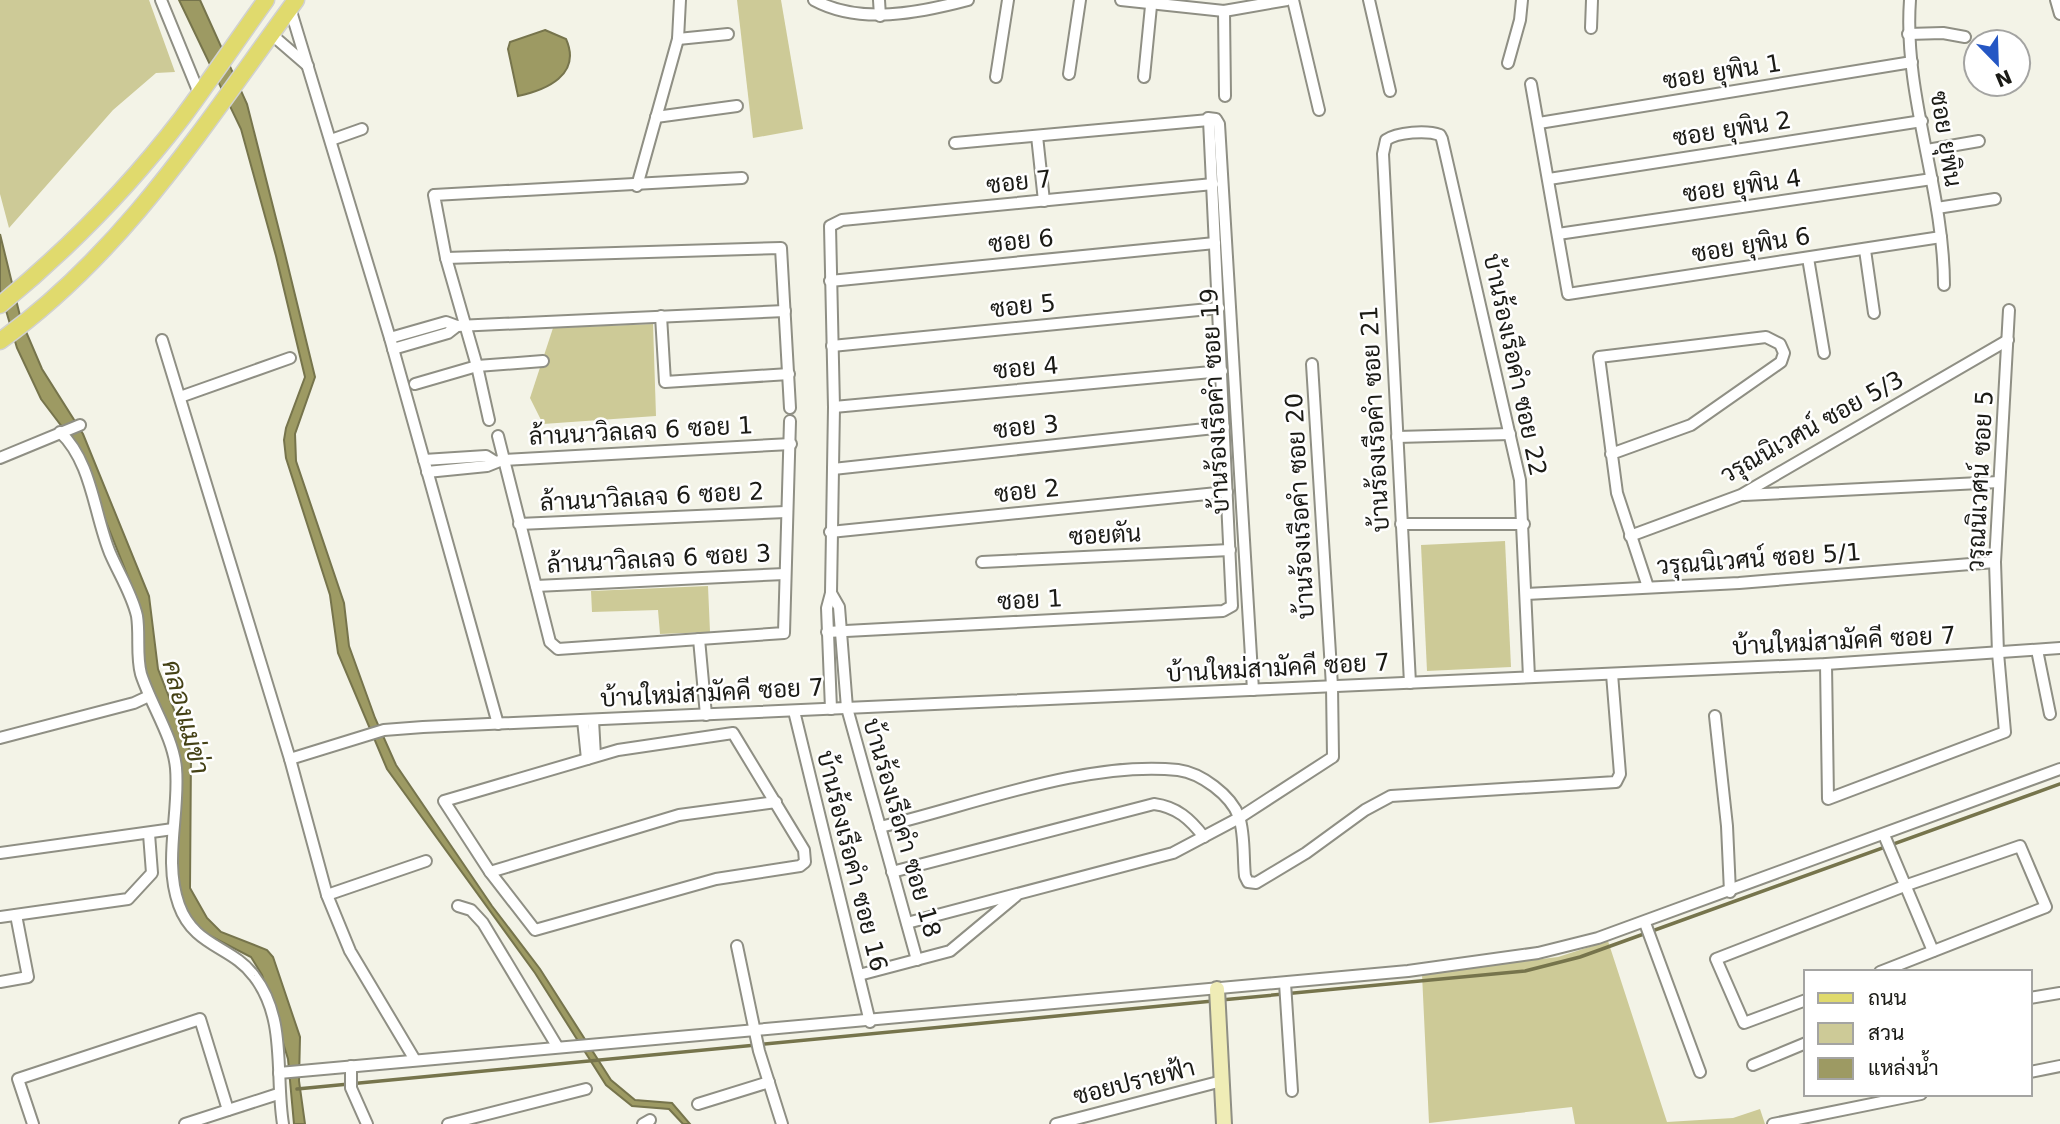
<svg xmlns="http://www.w3.org/2000/svg" width="2060" height="1124" font-family="'DejaVu Sans',Sarabun,sans-serif">
<style>
.green{fill:#cdca97}
.water{fill:#9d9a63;stroke:#76744c;stroke-width:2}
.lines{fill:none;stroke-linecap:round;stroke-linejoin:round}
.stream{stroke:#76744c;stroke-width:3.5}
.street-casing{stroke:#8f8f84;stroke-width:14}
.secondary-casing{stroke:#8f8f84;stroke-width:18}
.primary-casing{stroke:#d1d1d0;stroke-width:19}
.street{stroke:#fff;stroke-width:10}
.secondary{stroke:#efecb6;stroke-width:14}
.primary{stroke:#e0da6d;stroke-width:16}
.labels{text-anchor:middle;dominant-baseline:central;stroke-width:5;stroke-linejoin:round;paint-order:stroke}
.street-label{font-size:24px;fill:#1b1b16;stroke:#fff}
.water-label{font-size:26px;font-style:italic;fill:#444115;stroke:#fff}
</style>
<rect width="100%" height="100%" fill="#f3f3e7"/>
<g class="green">
<polygon points="0,0 149,0 175,72 156,73 113,110 9,228 0,194"/>
<polygon points="737,0 781,0 803,129 753,138"/>
<polygon points="653,324 656,416 543,424 530,398 553,328"/>
<polygon points="1505,541 1511,667 1427,671 1421,545"/>
<polygon points="708,586 710,632 660,634 658,610 592,612 591,591"/>
<polygon points="1608,941 1667,1122 1733,1118 1760,1109 1765,1124 1575,1124 1572,1107 1429,1123 1422,974 1558,957"/>
</g>
<g class="water">
<polygon points="179,0 200,0 247,104 285,254 315,377 295,434 296,461 344,603 349,646 375,718 396,765 492,906 540,969 611,1080 635,1100 672,1103 690,1124 683,1124 669,1109 632,1106 606,1085 535,973 387,769 338,653 330,595 286,458 284,440 286,428 305,377 276,256 241,129"/>
<path d="M545,30L566,39C582,75 546,90 518,96L508,49L510,42Z"/>
<polygon points="0,234 21,320 42,369 83,434 149,596 158,669 191,753 190,888 207,918 221,932 267,950 273,957 300,1037 299,1081 305,1124 294,1124 288,1059 262,975 251,957 193,927 176,889 179,769 142,666 142,622 138,602 75,444 41,399 17,348 0,290"/>
</g>
<g class="lines">
<g class="stream">
<polyline points="1221,1000 1525,971 1580,957 2060,784"/>
<polyline points="297,1089 1213,1001"/>
</g>
<defs>
<g id="street">
<polyline points="161,0 199,93"/>
<path d="M814,0C860,25 919,13 968,0"/>
<polyline points="879,0 880,16"/>
<polyline points="1121,0 1224,11 1287,0"/>
<polyline points="1293,0 1319,110"/>
<polyline points="1369,0 1390,91"/>
<path d="M1910,0C1903,95 1944,189 1944,285"/>
<polyline points="2056,0 2060,14"/>
<polyline points="290,8 390,338 498,724"/>
<polyline points="1224,11 1225,96"/>
<polyline points="1591,28 1592,0"/>
<polyline points="271,34 308,66"/>
<polyline points="1908,34 1943,33 1965,37"/>
<polyline points="678,39 728,34"/>
<polyline points="1508,63 1520,20 1522,0"/>
<polyline points="1069,74 1080,0"/>
<polyline points="996,77 1008,0"/>
<polyline points="1144,77 1151,6"/>
<polyline points="1531,84 1568,294 1941,237"/>
<polyline points="656,117 737,106"/>
<polyline points="1208,118 1216,119 1219,124 1253,690"/>
<polyline points="1539,123 1912,62"/>
<polyline points="1037,136 1044,201"/>
<polyline points="331,140 362,129"/>
<polyline points="1927,150 1979,141"/>
<polyline points="1549,179 1922,121"/>
<polyline points="637,186 678,39 680,0"/>
<polyline points="1937,208 1995,199"/>
<polyline points="1558,234 1932,179"/>
<polyline points="1865,250 1874,313"/>
<polyline points="446,258 781,248 790,408"/>
<polyline points="1808,258 1824,353"/>
<polyline points="830,281 1215,243"/>
<polyline points="661,316 665,382 789,374"/>
<polyline points="390,338 446,322 457,326 785,311"/>
<polyline points="162,340 290,759 327,895 350,951 415,1060"/>
<polyline points="832,346 1219,308"/>
<polyline points="393,349 448,333 457,326"/>
<polyline points="415,384 477,366 543,361"/>
<polyline points="180,397 290,358"/>
<polyline points="834,407 1222,371"/>
<polyline points="489,420 477,366 446,258 434,195 742,178"/>
<path d="M60,432C92,462 94,514 110,553C119,574 132,594 137,616C140,635 136,655 141,674C151,705 173,737 176,768C180,813 163,861 179,905C194,947 232,946 254,976C287,1018 275,1075 283,1124"/>
<polyline points="498,436 550,642 558,649 784,633 790,421"/>
<polyline points="1397,437 1510,434"/>
<polyline points="1611,454 1691,425 1781,362 1784,353 1780,344 1766,337 1599,357 1617,493 1648,587"/>
<polyline points="0,458 80,425"/>
<polyline points="424,460 486,456 494,461"/>
<polyline points="833,469 1224,427"/>
<polyline points="427,472 487,466 502,460 791,444"/>
<polyline points="1744,495 1999,482"/>
<polyline points="519,524 786,512"/>
<polyline points="1401,524 1524,524"/>
<polyline points="830,532 1227,492"/>
<polyline points="1630,536 1741,495 2008,340"/>
<polyline points="982,562 1230,550"/>
<polyline points="536,586 785,574"/>
<polyline points="831,593 839,607 847,708 917,960"/>
<polyline points="1526,594 1739,583 1995,562"/>
<polyline points="827,632 1223,611 1232,606 1209,120 955,143"/>
<polyline points="699,639 706,715"/>
<polyline points="2037,650 2050,714"/>
<polyline points="1826,664 1828,799 2005,732 1998,653 1995,562 2009,310"/>
<path d="M1410,683L1383,154L1386,140C1397,132 1427,130 1440,135L1442,139L1520,480L1529,677"/>
<polyline points="831,709 827,608 831,593 834,407 830,226 842,220 1213,184"/>
<polyline points="794,711 870,1022"/>
<polyline points="1715,716 1727,826 1730,892"/>
<polyline points="583,720 587,759"/>
<polyline points="593,720 595,756"/>
<polygon points="733,733 804,850 805,862 800,866 716,879 535,930 490,872 444,801 618,750"/>
<polyline points="0,738 134,703 149,696"/>
<polyline points="290,759 384,730 423,727 1826,664 2060,648"/>
<path d="M880,827C969,806 1087,760 1178,770C1201,773 1231,795 1239,817C1245,834 1243,859 1245,876L1248,882L1256,883L1306,853L1365,810L1391,796L1616,782L1620,774L1612,674"/>
<polyline points="1884,835 1933,951"/>
<polyline points="0,853 173,829"/>
<polyline points="490,872 679,815 776,802"/>
<path d="M892,872L1154,804C1177,807 1190,819 1204,837"/>
<polyline points="327,895 426,861"/>
<polyline points="458,906 471,910 483,923 557,1046"/>
<polyline points="0,917 128,899 152,873 149,834"/>
<polyline points="907,923 1173,853 1239,818 1333,757 1332,686 1312,364"/>
<polyline points="1645,923 1700,1072"/>
<polyline points="737,946 759,1051 782,1124"/>
<polyline points="859,975 950,951 1016,896"/>
<polyline points="0,982 28,977 16,915"/>
<polyline points="1285,983 1292,1091"/>
<polyline points="2030,998 2060,993"/>
<polyline points="1806,1000 1744,1023 1716,959 1907,885 2020,846 2046,907 1880,972"/>
<polyline points="1753,1065 1806,1043"/>
<polyline points="351,1066 351,1088 367,1124"/>
<polyline points="2030,1072 2060,1066"/>
<polyline points="279,1073 1408,971 1538,953 1598,938 2060,769"/>
<polyline points="698,1104 769,1082"/>
<polyline points="33,1124 18,1079 200,1019 228,1110"/>
<polyline points="185,1124 278,1094"/>
<polyline points="448,1124 586,1089"/>
<polyline points="643,1124 650,1120"/>
<polyline points="1056,1124 1222,1081"/>
<polyline points="1773,1124 1921,1094"/>
</g>
<polyline id="secondary" points="1217,989 1224,1124"/>
<g id="primary">
<path d="M0,305C67,250 129,187 182,118C211,79 238,39 266,0"/>
<path d="M0,341C124,253 207,121 296,0"/>
</g>
</defs>
<use href="#street" class="street-casing"/>
<use href="#secondary" class="secondary-casing"/>
<use href="#primary" class="primary-casing"/>
<use href="#street" class="street"/>
<use href="#secondary" class="secondary"/>
<use href="#primary" class="primary"/>
</g>
<g class="labels">
<g class="street-label">
<text transform="translate(1722 72) rotate(-9)">ซอย ยุพิน 1</text>
<text transform="translate(1732 129) rotate(-9)">ซอย ยุพิน 2</text>
<text transform="translate(1946 139) rotate(81)">ซอย ยุพิน</text>
<text transform="translate(1019 182) rotate(-6)">ซอย 7</text>
<text transform="translate(1742 186) rotate(-8)">ซอย ยุพิน 4</text>
<text transform="translate(1021 241) rotate(-6)">ซอย 6</text>
<text transform="translate(1751 245) rotate(-9)">ซอย ยุพิน 6</text>
<text transform="translate(1023 306) rotate(-6)">ซอย 5</text>
<text transform="translate(1515 365) rotate(78)">บ้านร้องเรือคำ ซอย 22</text>
<text transform="translate(1026 368) rotate(-5)">ซอย 4</text>
<text transform="translate(1215 401) rotate(-93)">บ้านร้องเรือคำ ซอย 19</text>
<text transform="translate(1375 419) rotate(-93)">บ้านร้องเรือคำ ซอย 21</text>
<text transform="translate(1026 427) rotate(-6)">ซอย 3</text>
<text transform="translate(1812 427) rotate(-29)">วรุณนิเวศน์ ซอย 5/3</text>
<text transform="translate(641 431) rotate(-3)">ล้านนาวิลเลจ 6 ซอย 1</text>
<text transform="translate(1980 481) rotate(-87)">วรุณนิเวศน์ ซอย 5</text>
<text transform="translate(1027 491) rotate(-6)">ซอย 2</text>
<text transform="translate(652 497) rotate(-3)">ล้านนาวิลเลจ 6 ซอย 2</text>
<text transform="translate(1300 506) rotate(-93)">บ้านร้องเรือคำ ซอย 20</text>
<text transform="translate(1105 535) rotate(-3)">ซอยตัน</text>
<text transform="translate(659 559) rotate(-3)">ล้านนาวิลเลจ 6 ซอย 3</text>
<text transform="translate(1759 559) rotate(-4)">วรุณนิเวศน์ ซอย 5/1</text>
<text transform="translate(1030 600) rotate(-3)">ซอย 1</text>
<text transform="translate(1844 641) rotate(-3)">บ้านใหม่สามัคคี ซอย 7</text>
<text transform="translate(1278 668) rotate(-3)">บ้านใหม่สามัคคี ซอย 7</text>
<text transform="translate(712 693) rotate(-3)">บ้านใหม่สามัคคี ซอย 7</text>
<text transform="translate(902 828) rotate(74)">บ้านร้องเรือคำ ซอย 18</text>
<text transform="translate(852 861) rotate(76)">บ้านร้องเรือคำ ซอย 16</text>
<text transform="translate(1134 1082) rotate(-14)">ซอยปรายฟ้า</text>
</g>
<g class="water-label">
<text transform="translate(186 717) rotate(75)">คลองแม่ข่า</text>
</g>
</g>
<rect x="1804" y="970" width="228" height="126" fill="#ffffff" stroke="#a4a4a2" stroke-width="2"/>
<rect x="1818" y="993" width="35" height="10" fill="#e0da6d" stroke="#a4a4a2" stroke-width="2"/>
<text x="1868" y="1005" font-size="21" fill="#1b1b16">ถนน</text>
<rect x="1818" y="1023" width="35" height="21" fill="#cdca97" stroke="#a4a4a2" stroke-width="2"/>
<text x="1868" y="1040" font-size="21" fill="#1b1b16">สวน</text>
<rect x="1818" y="1058" width="35" height="21" fill="#9d9a63" stroke="#a4a4a2" stroke-width="2"/>
<text x="1868" y="1075" font-size="21" fill="#1b1b16">แหล่งน้ำ</text>
<g transform="translate(1997 63) rotate(157)"><circle r="33" fill="#ffffff" stroke="#a4a4a2" stroke-width="2"/>
<path d="M0-5L12 26L0 18L-12 26Z" fill="#2557c4"/>
<text y="-10" font-size="19" font-weight="bold" text-anchor="middle" fill="#1b1b16">N</text>
</g>
</svg>
